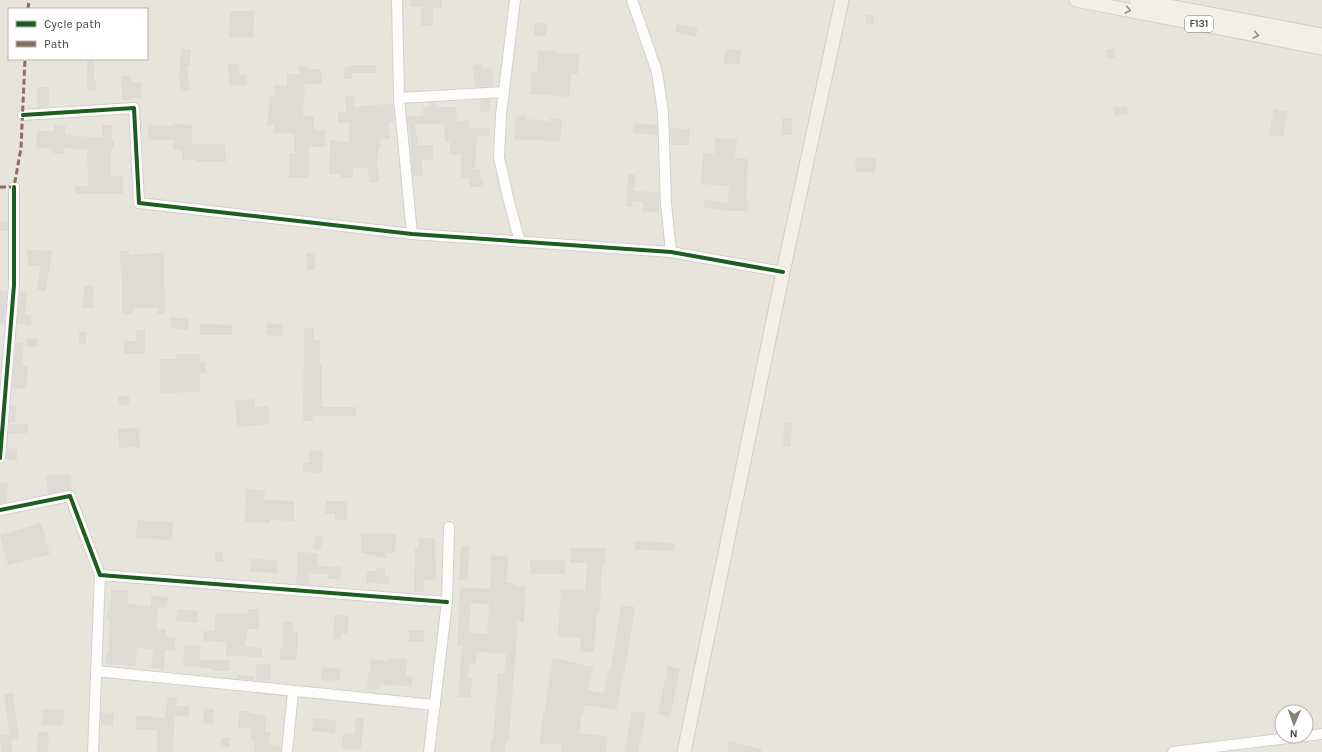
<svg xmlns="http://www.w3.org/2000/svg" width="1322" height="752" font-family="Karla,sans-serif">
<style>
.residential{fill:#e7e4dc;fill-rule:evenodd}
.building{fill:#dedbd6;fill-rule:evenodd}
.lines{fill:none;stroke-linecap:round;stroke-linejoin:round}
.minor-casing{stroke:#d2d0cb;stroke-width:12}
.major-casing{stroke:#d6cebb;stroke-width:15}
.minor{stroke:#fdfdfc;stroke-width:10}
.major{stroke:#f2efe6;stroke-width:13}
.quiet{stroke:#8d6e63;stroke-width:3;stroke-dasharray:6 3;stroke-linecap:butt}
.cycleway-casing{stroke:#fff;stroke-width:6}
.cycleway{stroke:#1b5e20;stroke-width:4}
.oneway{stroke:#969187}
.labels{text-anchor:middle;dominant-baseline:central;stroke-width:3;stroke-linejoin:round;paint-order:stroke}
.shield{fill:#fff;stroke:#817c74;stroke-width:1}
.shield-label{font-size:10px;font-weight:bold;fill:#4b4439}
</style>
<rect width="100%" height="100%" fill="#f4f2ee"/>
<path class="residential" d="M0,0H1322V752H0ZM9,9H147V59H9ZM1282,712H1306V736H1282Z"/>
<g class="building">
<polygon points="410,0 442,0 442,8 433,8 433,26 421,26 421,7 410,7"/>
<polygon points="230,11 255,11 253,37 229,38"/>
<polygon points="866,14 874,15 873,24 865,23"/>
<polygon points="535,22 547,24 546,37 534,36"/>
<polygon points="677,24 698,28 696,37 675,32"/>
<polygon points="181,49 191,49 190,66 187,66 190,90 181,91 179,79"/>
<polygon points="725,49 741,50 740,65 724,63"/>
<rect x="1106" y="49" width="9" height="9"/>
<polygon points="538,50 557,51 557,53 579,54 578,74 571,74 569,97 530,94 531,72 537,72"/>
<polygon points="87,59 95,59 94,82 96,81 97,90 88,91 88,88 87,88"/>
<polygon points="239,64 240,75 246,74 247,85 230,86 228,65"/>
<polygon points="481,64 482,69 492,68 494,85 495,86 475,87 472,65"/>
<polygon points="308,65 309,69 321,69 322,84 305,84 303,116 314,117 314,130 326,130 325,147 309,147 309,178 289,178 289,153 294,153 294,134 273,133 274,125 267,125 270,97 274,97 275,85 287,86 287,74 300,74 298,67"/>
<polygon points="350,65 376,65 376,73 352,73 352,79 344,79 344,67 350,67"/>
<polygon points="121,76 131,76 131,82 142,83 141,99 131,98 131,100 122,100"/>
<polygon points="37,87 49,87 49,107 37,108"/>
<polygon points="353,95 355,107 367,105 393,104 394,122 389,122 390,139 380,139 380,149 378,149 377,162 379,182 369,183 368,168 353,168 353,178 341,178 341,174 329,174 330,140 349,142 349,123 338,123 338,112 346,112 345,96"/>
<polygon points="490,99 490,111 480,112 480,100"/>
<polygon points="437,102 437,107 456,107 457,121 469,120 470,128 489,128 489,136 477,137 475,169 480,169 480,179 483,179 483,187 470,187 470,178 461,178 461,155 450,154 450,142 445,142 444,124 415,124 418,144 418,145 433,145 433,160 422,160 423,176 413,176 409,126 408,126 407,117 423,115 423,107 429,107 429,103"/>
<polygon points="1127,106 1128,114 1114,116 1113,107"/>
<polygon points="1274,109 1288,112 1283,137 1269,135"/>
<polygon points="516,116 526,116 526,119 550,121 550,118 562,119 560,142 525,139 524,140 514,139"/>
<rect x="782" y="118" width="10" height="17"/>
<polygon points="634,123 657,125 657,135 633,133"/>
<polygon points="172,124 192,125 192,144 225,144 226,162 196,162 196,160 182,160 182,150 173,150 173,140 148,140 148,125 172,126"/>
<polygon points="54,125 66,126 65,135 102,138 102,125 112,125 112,139 114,139 114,149 111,149 111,176 123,176 123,194 75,194 75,186 88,186 87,150 64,148 64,154 52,153 52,149 36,148 37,131 54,131"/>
<polygon points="670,128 690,129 689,145 671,145"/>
<polygon points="715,138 737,139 735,158 748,159 746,202 748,202 748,211 727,211 703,207 705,199 728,203 729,186 701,184 703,153 714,154"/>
<polygon points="856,157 876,158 875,173 855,171"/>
<polygon points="628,174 636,175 634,191 659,192 659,213 642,211 643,202 633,201 632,207 626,207"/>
<polygon points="0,221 8,222 8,231 0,231"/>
<polygon points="27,250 42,250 52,251 46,291 37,290 40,266 28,266"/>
<polygon points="120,251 129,251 129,255 145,254 146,253 164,253 164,289 166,289 165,314 157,314 157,308 133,308 133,314 122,314 122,275 121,275"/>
<polygon points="306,253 315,253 315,270 307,270"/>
<polygon points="84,286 94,286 93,308 83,308"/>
<polygon points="0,290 7,291 4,323 0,323"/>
<polygon points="20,292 27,292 25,315 32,315 31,325 17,324"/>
<polygon points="171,317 189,319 188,330 170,328"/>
<polygon points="267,323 283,324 282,336 266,335"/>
<polygon points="200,324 232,325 232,335 200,335"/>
<polygon points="304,328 314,328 314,340 320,340 320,363 322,363 322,407 356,407 356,416 313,416 313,421 303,421"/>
<polygon points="136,330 145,330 145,354 124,354 124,341 136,341"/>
<polygon points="79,332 87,332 86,344 79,344"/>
<rect x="27" y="339" width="10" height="8"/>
<polygon points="16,342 24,343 22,365 28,366 26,389 12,388"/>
<polygon points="176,354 200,354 200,362 206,362 206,373 200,373 200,392 160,393 160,359 177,359"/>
<polygon points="129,396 130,405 119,406 118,397"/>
<polygon points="254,399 255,407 268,406 270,424 237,427 235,401"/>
<polygon points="11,405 16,405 15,423 9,422"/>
<polygon points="785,422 793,423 790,447 782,446"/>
<polygon points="9,424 28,424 28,433 9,434"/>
<polygon points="139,428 140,447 119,448 118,429"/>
<polygon points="7,448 17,449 17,460 6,459"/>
<polygon points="310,450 323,451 322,473 303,472 303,463 309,463"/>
<polygon points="70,474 72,490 48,494 46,475"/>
<polygon points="0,482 8,483 7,502 0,503"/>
<polygon points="246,489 265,490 264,500 294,501 294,521 270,520 270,523 245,522"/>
<polygon points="326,501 347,501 347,520 335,520 335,514 325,514"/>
<polygon points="137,520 173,522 172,540 136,538"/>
<polygon points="41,523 50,554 8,565 0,535"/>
<polygon points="361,533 396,534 395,553 386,553 386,558 361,553"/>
<polygon points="315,535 323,536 321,550 313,549"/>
<polygon points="418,538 435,538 436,580 424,580 424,592 414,592 415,548 418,548"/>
<polygon points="635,541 675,543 674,551 635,550"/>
<polygon points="461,546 469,547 468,580 459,580"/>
<polygon points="571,548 605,548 605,564 602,563 600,612 597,612 594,652 580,651 581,638 558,637 561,589 585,590 587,563 570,563"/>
<rect x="215" y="552" width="8" height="10"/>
<polygon points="297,552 318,553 318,566 341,567 340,579 327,579 327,574 310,574 308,585 295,584 297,575"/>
<path d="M491,555L508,556L507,583H514V586H526L524,622H518L509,740H506L505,752H490L491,740H493L498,673L504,674L506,654L477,652L476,663H469L468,678L472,679L471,698L458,697L462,646H457L460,587L490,589ZM471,603L489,604L487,634L469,633Z"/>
<polygon points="251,559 277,560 277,573 250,572"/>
<rect x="530" y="560" width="35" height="14"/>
<polygon points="377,567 385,568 385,576 390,576 389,584 366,583 367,571 377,571"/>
<polygon points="111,590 128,590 127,604 151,606 151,596 168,597 167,608 158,607 157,629 166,629 166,637 175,637 175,651 165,650 164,670 151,668 153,649 137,648 135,666 105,664 106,654 108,654 110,621 107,621 108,609 110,609"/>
<polygon points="621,605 635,607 627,658 616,710 585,705 583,716 582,715 579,733 608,736 606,752 561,752 562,745 540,743 543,713 544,713 553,658 594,667 588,690 604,693 609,668 611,668"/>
<polygon points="177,609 198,611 197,623 176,621"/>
<polygon points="248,609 259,609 259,629 248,629 245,646 262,648 262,657 226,656 226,642 203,641 204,631 215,631 215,614 248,613"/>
<polygon points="335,615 349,616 347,634 342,633 341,640 333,639"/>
<polygon points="283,621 293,622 293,631 298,631 298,647 296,661 279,659 280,649 283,649"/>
<rect x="409" y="630" width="15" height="12"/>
<polygon points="185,645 200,646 199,660 229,660 229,671 211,671 211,668 183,666"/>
<polygon points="389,658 407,659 406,676 413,677 412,687 380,684 380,689 367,689 368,673 370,673 371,659 389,661"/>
<polygon points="256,664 271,664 271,681 256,680"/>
<polygon points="668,666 680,669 670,717 658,714"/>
<polygon points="322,667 341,669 340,681 321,680"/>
<polygon points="237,675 254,676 253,680 237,679"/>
<polygon points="13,693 19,739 11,740 12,752 1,752 0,735 9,734 4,694"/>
<polygon points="168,696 178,698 176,706 189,706 189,717 175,716 173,752 157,752 157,730 136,730 136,716 146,717 146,716 165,718"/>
<polygon points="43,709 64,710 63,726 42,725"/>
<polygon points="204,709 214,709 213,724 203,723"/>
<polygon points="239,711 250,711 250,713 266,715 265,732 270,732 269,744 281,745 281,752 254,752 255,741 251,741 251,729 238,728"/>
<polygon points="632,711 646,713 638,752 624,752"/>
<polygon points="101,712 114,713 113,726 101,725"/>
<polygon points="313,718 336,720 335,733 312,731"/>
<polygon points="355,718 364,718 361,750 342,749 343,733 354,734"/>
<polygon points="38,732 49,733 48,752 37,752"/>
<polygon points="230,737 230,747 221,747 221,738"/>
<polygon points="729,741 762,749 761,752 727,752"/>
</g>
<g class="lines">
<defs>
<g id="minor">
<polyline points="397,0 399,98 412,234"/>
<polyline points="515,0 501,115 499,157 508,198 520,242"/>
<polyline points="632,0 657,72 663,113 666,203 671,252"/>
<polyline points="399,98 504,92"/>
<polyline points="23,115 134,108 139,203 412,234 671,252 783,272"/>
<polyline points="0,458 14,285 14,187"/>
<polyline points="0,510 70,496 100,575 447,602"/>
<polyline points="96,671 435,705"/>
<polyline points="93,752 100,575"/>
<polyline points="287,752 293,692"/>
<polyline points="429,752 447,602 449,527"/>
<polyline points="1173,752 1322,734"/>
</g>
<g id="major">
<polyline points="1076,0 1322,48"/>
<polyline points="1136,0 1322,35"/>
<polyline points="684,752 783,272 842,0"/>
</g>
</defs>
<use href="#minor" class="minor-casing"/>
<use href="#major" class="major-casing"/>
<use href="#minor" class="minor"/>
<use href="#major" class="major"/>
<g class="quiet">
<polyline points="28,9 29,0"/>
<polyline points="0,187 14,187 21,148 25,59"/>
</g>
<defs>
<g id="cycleway">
<polyline points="23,115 134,108 139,203 412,234 671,252 783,272"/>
<polyline points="0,458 14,285 14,187"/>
<polyline points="0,510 70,496 100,575 447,602"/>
</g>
</defs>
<use href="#cycleway" class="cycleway-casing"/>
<use href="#cycleway" class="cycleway"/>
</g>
<defs><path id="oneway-chevron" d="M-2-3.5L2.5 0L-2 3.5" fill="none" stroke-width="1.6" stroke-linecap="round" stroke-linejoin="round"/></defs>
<g class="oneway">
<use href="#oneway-chevron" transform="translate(1128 10) rotate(11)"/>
<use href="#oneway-chevron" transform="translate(1256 35) rotate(11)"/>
</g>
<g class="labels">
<rect class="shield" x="1185" y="16" width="28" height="16" rx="3"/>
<g class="shield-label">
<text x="1199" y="24">F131</text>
</g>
</g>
<rect x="8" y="8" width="140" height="52" fill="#ffffff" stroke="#b7b4b0"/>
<rect x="16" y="21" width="20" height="6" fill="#1b5e20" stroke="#b7b4b0"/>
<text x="44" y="28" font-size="12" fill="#4b4439">Cycle path</text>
<rect x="16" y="41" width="20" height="6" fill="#8d6e63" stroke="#b7b4b0"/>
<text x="44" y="48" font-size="12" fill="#4b4439">Path</text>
<g transform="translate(1294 724) rotate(182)"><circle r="19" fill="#ffffff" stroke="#b7b4b0"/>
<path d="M0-3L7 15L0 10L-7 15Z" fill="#868178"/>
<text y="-6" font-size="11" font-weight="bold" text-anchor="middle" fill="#4b4439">N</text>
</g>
</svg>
